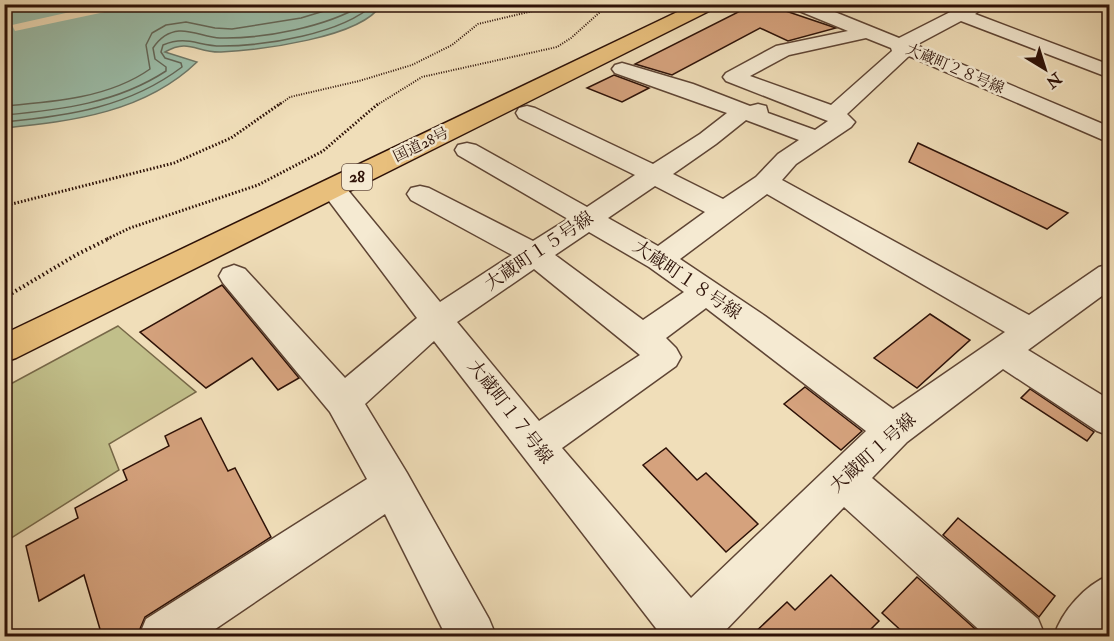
<svg xmlns="http://www.w3.org/2000/svg" width="1114" height="641" font-family="'IM FELL Double Pica','Noto Serif JP',serif">
<style>
.green{fill:#c1bf8a;stroke:#776848;stroke-width:1.5}
.water{fill:#9bbda9;stroke:#6f7868;stroke-width:1.5}
.pier{fill:#f0deb9}
.lines{fill:none;stroke-linecap:round;stroke-linejoin:round}
.shore{stroke:#646758;stroke-width:1.5}
.building{fill:#d5a27d;stroke:#2d1107;stroke-width:1.5}
.minor-casing{stroke:#5e4434;stroke-width:3}
.highway-casing{stroke:#2d1107;stroke-width:3}
.path-far2{stroke:#2d1107;stroke-width:2;stroke-dasharray:1 1.5;stroke-linecap:butt}
.path-far1{stroke:#2d1107;stroke-width:3;stroke-dasharray:1.5 2;stroke-linecap:butt}
.path{stroke:#2d1107;stroke-width:4;stroke-dasharray:1.5 3;stroke-linecap:butt}
.minor{fill:#f5ead2;fill-rule:evenodd}
.highway{fill:#e8bf7c;fill-rule:evenodd}
.labels{text-anchor:middle;dominant-baseline:central;stroke-width:5;stroke-linejoin:round;paint-order:stroke}
.far-street-label{font-size:15px;fill:#2d1107;stroke:#f5ead2}
.shield{fill:#f5ead2;stroke:#695244;stroke-width:1.5}
.shield-label{font-size:16px;font-weight:bold;fill:#2d1107}
.street-label{font-size:18px;fill:#2d1107;stroke:#f5ead2}
</style>
<rect width="100%" height="100%" fill="#f0deb9"/>
<filter id="stains"><feTurbulence type="fractalNoise" baseFrequency=".00333" numOctaves="4"/><feColorMatrix values="0 0 0 0 .2 0 0 0 0 .09 0 0 0 0 .02 0 0 0 .5 -.17"/></filter>
<radialGradient id="worn" r=".72"><stop offset=".6" stop-color="#630" stop-opacity="0"/><stop offset="1" stop-color="#630" stop-opacity=".3"/></radialGradient>
<polygon class="green" points="118,326 196,392 109,444 119,470 5,542 5,387"/>
<path class="water" d="M5,5H381C361,38 259,50 221,52C197,53 189,38 165,52L197,62C145,112 74,121 5,128Z"/>
<polygon class="pier" points="106,4 138,5 15,31 12,25"/>
<g class="lines">
<g class="shore">
<path d="M4,106C53,102 109,98 150,69L146,45L152,33L166,25L186,22L215,28L232,29L301,18L347,4"/>
<path d="M4,115C61,110 117,103 166,71V67L155,59L153,48C159,39 168,32 179,31C193,30 207,38 220,38C263,39 327,27 364,4"/>
<path d="M4,122C69,116 129,107 182,67L181,63L165,58L161,52L163,45C187,35 198,46 221,46C265,46 342,34 374,4"/>
</g>
</g>
<g class="building">
<polygon points="754,4 765,4 836,28 788,41 760,28 672,75 635,64"/>
<polygon points="614,75 649,88 622,102 587,88"/>
<polygon points="918,143 1068,213 1047,229 909,162"/>
<polygon points="222,285 299,378 278,390 252,358 206,388 140,332"/>
<polygon points="930,314 970,340 917,388 874,358"/>
<polygon points="805,387 862,431 841,450 784,404"/>
<polygon points="1030,389 1094,432 1087,441 1021,398"/>
<polygon points="201,418 228,471 235,468 271,537 145,617 137,636 102,636 84,575 39,601 26,546 78,518 75,508 127,480 123,470 169,446 165,436"/>
<polygon points="666,448 697,480 706,473 758,524 726,552 643,465"/>
<polygon points="958,518 1055,596 1039,617 943,535"/>
<polygon points="831,575 879,621 864,636 751,636 787,602 795,610"/>
<polygon points="917,577 983,636 907,636 882,613"/>
</g>
<g class="lines">
<defs>
<g id="minor">
<path d="M790,4H815L899,38L966,4H989L975,14L1110,65V78L961,21L916,45L1110,127V143L909,56L847,114L855,122L851,127L796,164L782,180L1029,315L1099,267L1110,264V290L1028,350L1110,400V436L1097,431L1003,369L907,442L872,478L1038,619L1045,636H986L844,507L720,636H662L434,341L365,404L407,473L489,619L496,636H446L385,514L205,636H139L146,619L367,479L330,412L223,283L219,276L223,269L234,265L245,269L345,378L417,318L320,189L324,183L333,181L342,183L440,302L512,255L411,200L407,194L411,188L420,186L429,188L533,241L568,219L458,155L455,150L458,145L467,143L476,145L587,207L635,175L519,118L516,113L519,108L527,106L535,108L653,164L700,134L727,113L615,73L612,69L615,65L622,63L629,65L693,84L750,106L758,104L766,106L768,113L815,130L828,121L726,81L723,77L726,73L776,46L848,31L792,8ZM866,38L891,48L892,51L831,105L750,76L789,55ZM746,120L799,140L778,154L756,177L723,199L673,174L716,144ZM655,186L705,212L658,246L608,218ZM767,194L1005,332L893,409L765,316L680,259ZM589,232L649,267L684,292L643,320L555,255ZM534,269L640,355L539,421L457,322ZM706,308L866,431L691,598L562,448L676,366L681,357L676,348L666,338Z"/>
<polygon points="1097,4 1110,4 1110,11 1099,8"/>
<path d="M1110,575L1109,636H1054C1062,611 1085,585 1110,575Z"/>
</g>
<polygon id="highway" points="694,4 717,4 715,8 16,358 4,362 4,334"/>
</defs>
<use href="#minor" class="minor-casing"/>
<use href="#highway" class="highway-casing"/>
<g class="path-far2">
<polyline points="279,105 290,97 359,81 412,65 452,45 478,24 562,4"/>
<polyline points="377,105 422,77 557,47 571,38 609,4"/>
</g>
<g class="path-far1">
<polyline points="4,206 174,163 231,138 281,103"/>
<polyline points="107,239 130,228 258,185 323,151 379,103"/>
</g>
<polyline class="path" points="4,298 76,255 110,238"/>
<use href="#minor" class="minor"/>
<use href="#highway" class="highway"/>
</g>
<g class="labels">
<g class="far-street-label">
<text transform="translate(955 69) rotate(23)">大蔵町２８号線</text>
<text transform="translate(421 145) rotate(-26)">国道28号</text>
</g>
<rect class="shield" x="342" y="164" width="30" height="26" rx="4.5"/>
<g class="shield-label">
<text x="357" y="177">28</text>
</g>
<g class="street-label">
<text transform="translate(539 251) rotate(-34)">大蔵町１５号線</text>
<text transform="translate(687 280) rotate(34)">大蔵町１８号線</text>
<text transform="translate(510 412) rotate(52)">大蔵町１７号線</text>
<text transform="translate(873 453) rotate(-42)">大蔵町１号線</text>
</g>
</g>
<rect width="1114" height="641" fill="none" stroke="#f0deb9" stroke-width="24"/>
<rect x="6" y="6" width="1102" height="629" fill="none" stroke="#2d1107" stroke-width="3"/>
<rect x="12" y="12" width="1090" height="617" fill="none" stroke="#2d1107" stroke-width="1.5"/>
<g transform="translate(1045 69) rotate(142)" stroke="#f5ead2" stroke-width="4.5" paint-order="stroke">
<path d="M0-4.5L10 22L0 15L-10 22Z" fill="#2d1107"/>
<text y="-9" font-size="16" font-weight="bold" text-anchor="middle" fill="#2d1107">N</text>
</g>
<rect width="100%" height="100%" filter="url(#stains)"/>
<rect width="100%" height="100%" fill="url(#worn)"/>
</svg>
